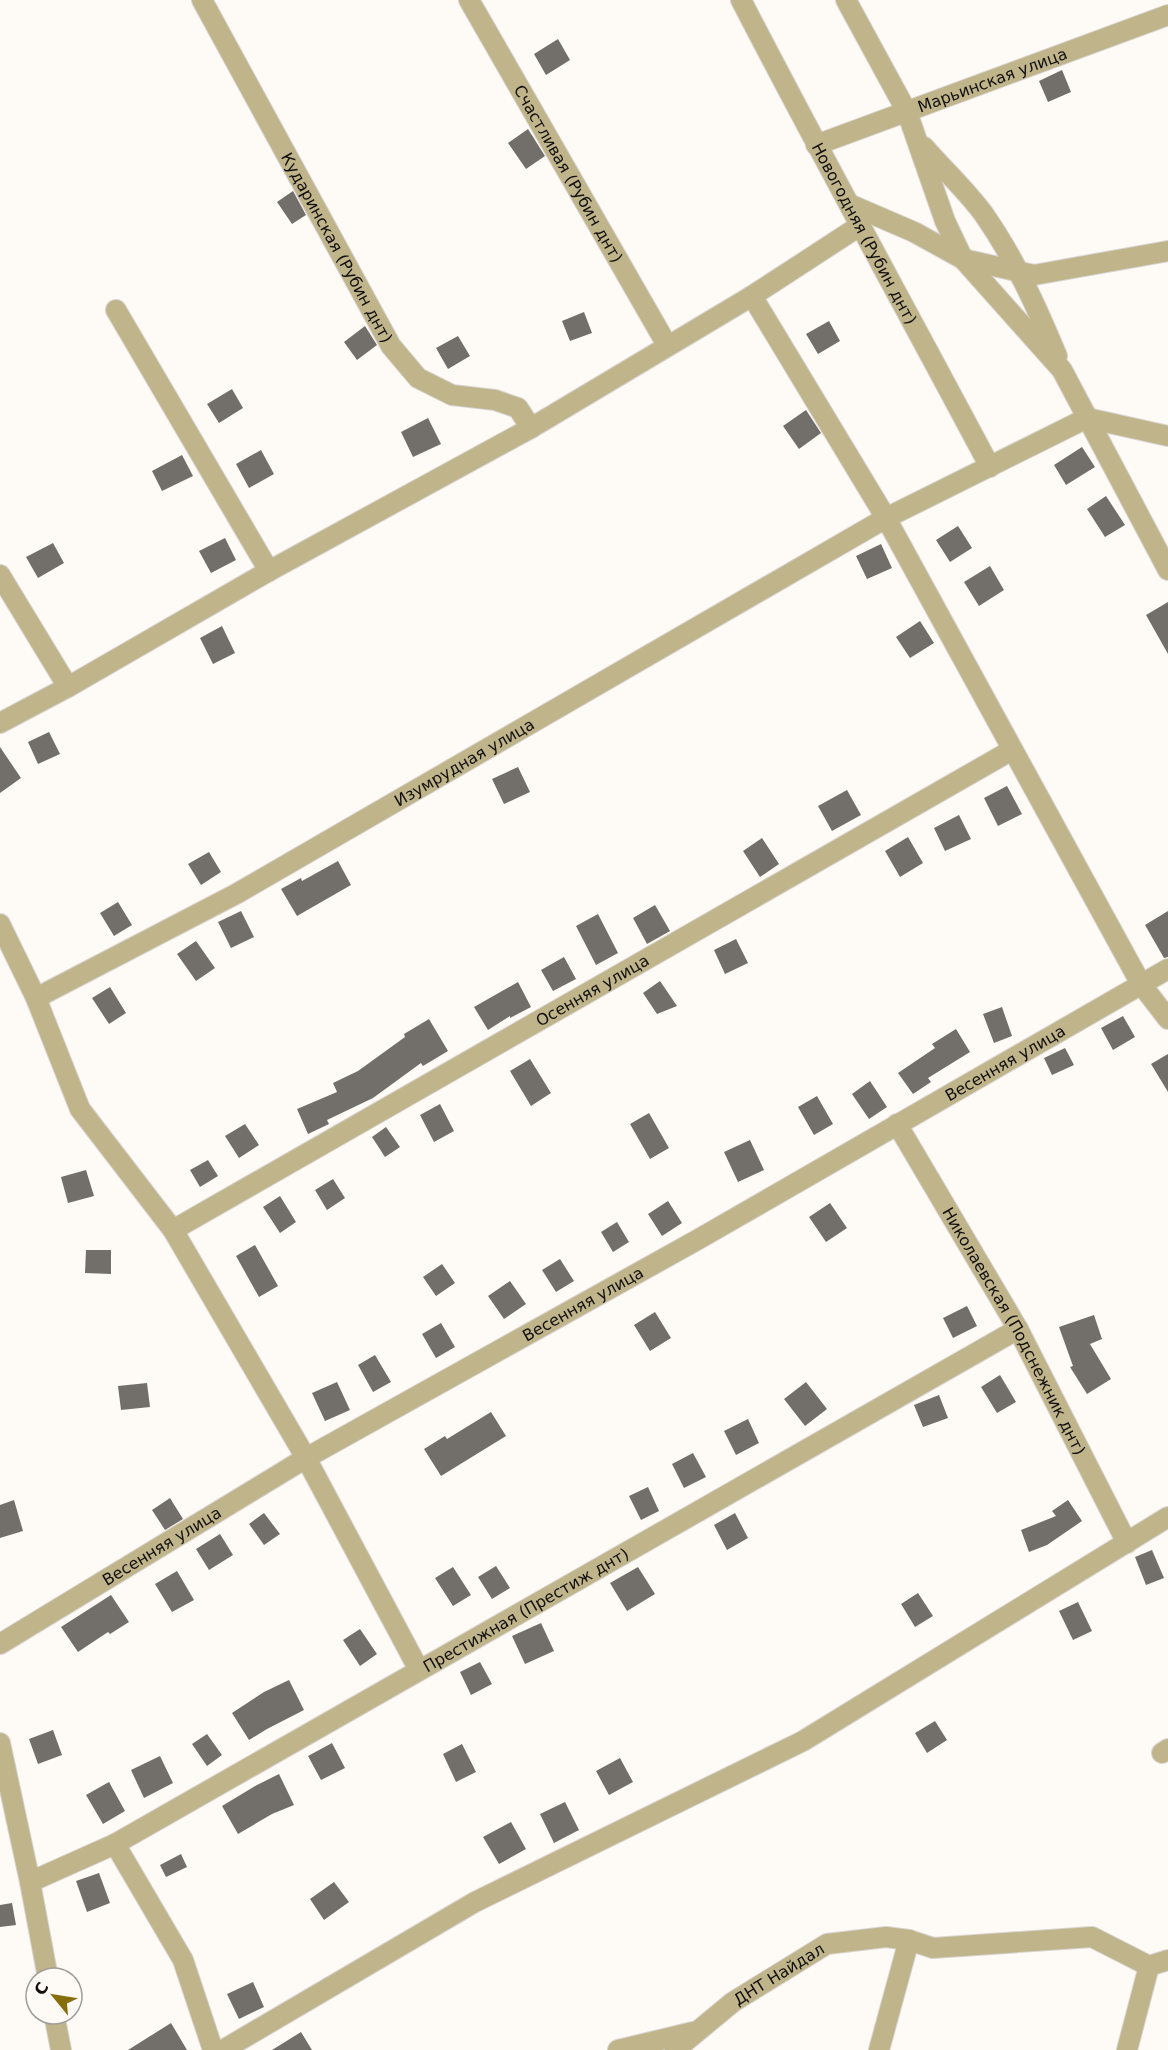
<svg xmlns="http://www.w3.org/2000/svg" width="1168" height="2050" viewBox="0 0 1168 2050" font-family="'DejaVu Sans',sans-serif">
<style>
.building{fill:#726f6b}
.lines{fill:none;stroke-linecap:round;stroke-linejoin:round}
.minor-casing{stroke:#d8d4d1;stroke-width:22}
.minor{stroke:#c0b48a;stroke-width:20}
.labels{text-anchor:middle;stroke-width:4.5;stroke-linejoin:round;paint-order:stroke}
.street-label{font-size:16px;fill:#110f0e;stroke:#fefaf6}
</style>
<rect width="100%" height="100%" fill="#fefaf6"/>
<!-- building -->
<path class="building" d="M558 39 570 60 546 75 534 54Z
M1062 70 1071 92 1048 102 1039 81Z
M528 129 545 156 526 169 508 143Z
M293 191 306 215 292 224 277 202Z
M584 312 592 333 570 341 562 321Z
M829 321 840 341 818 354 806 334Z
M365 326 377 345 357 360 344 342Z
M458 336 470 356 448 369 436 348Z
M232 389 243 408 219 423 207 404Z
M806 410 821 433 799 449 783 426Z
M428 418 441 444 413 457 401 432Z
M1082 447 1095 467 1066 485 1054 465Z
M261 450 274 474 249 488 236 464Z
M182 455 193 476 162 491 152 471Z
M1106 496 1125 525 1105 537 1087 509Z
M958 526 972 548 950 562 936 540Z
M225 538 236 560 211 573 199 551Z
M53 543 64 563 38 578 26 557Z
M881 544 892 568 867 579 856 556Z
M990 566 1004 590 979 606 964 582Z
M1168 602V654L1146 615Z
M920 621 934 643 910 658 896 637Z
M222 626 235 653 213 664 200 638Z
M49 732 60 754 38 764 28 742Z
M0 747 21 778 0 793Z
M518 767 530 792 504 804 492 779Z
M1007 786 1022 814 998 826 984 798Z
M847 790 861 815 832 831 818 806Z
M959 815 971 839 945 851 934 828Z
M908 837 923 863 900 877 885 851Z
M762 838 779 864 760 877 743 851Z
M209 852 221 872 201 885 188 864Z
M338 861 351 885 297 916 281 889 301 878 302 881Z
M118 902 132 925 114 936 100 913Z
M655 905 670 931 647 944 633 918Z
M241 911 254 937 231 948 218 922Z
M1168 911V957L1164 958 1145 925Z
M598 914 618 953 596 965 576 926Z
M736 939 748 963 725 974 714 950Z
M196 941 215 968 196 981 177 954Z
M564 957 576 979 553 991 541 970Z
M660 981 677 1006 657 1014 643 993Z
M518 982 531 1007 510 1018V1016L488 1030 474 1007Z
M110 987 126 1013 109 1024 92 998Z
M1002 1007 1012 1036 994 1043 983 1014Z
M1123 1016 1135 1037 1113 1050 1101 1028Z
M429 1019 448 1051 423 1066 421 1063 373 1098 327 1120 329 1124 308 1134 297 1109 337 1092 333 1083 358 1071 405 1037 404 1034Z
M956 1029 970 1052 928 1078 931 1082 913 1094 898 1073 935 1048 932 1044Z
M1065 1048 1074 1065 1052 1075 1044 1058Z
M1168 1054V1092L1151 1064Z
M530 1059 551 1093 531 1106 510 1071Z
M870 1081 887 1107 869 1119 852 1094Z
M817 1096 833 1124 814 1135 798 1107Z
M440 1104 454 1131 434 1142 420 1115Z
M649 1113 669 1148 650 1159 630 1124Z
M245 1124 259 1145 239 1158 225 1136Z
M386 1127 400 1147 385 1157 372 1137Z
M750 1140 764 1170 738 1182 724 1152Z
M208 1160 218 1176 200 1187 190 1170Z
M86 1170 94 1196 68 1203 61 1177Z
M333 1179 345 1198 327 1210 315 1190Z
M280 1196 296 1222 280 1233 263 1207Z
M668 1201 682 1223 662 1236 648 1214Z
M830 1203 847 1228 826 1242 809 1217Z
M617 1222 629 1242 613 1252 601 1232Z
M255 1245 278 1286 259 1297 236 1256Z
M86 1250H111V1274L85 1273Z
M560 1259 574 1281 556 1292 542 1270Z
M442 1264 455 1283 436 1296 423 1277Z
M510 1281 526 1304 504 1319 488 1296Z
M967 1306 977 1326 953 1338 943 1318Z
M655 1312 671 1338 650 1351 634 1325Z
M1094 1315 1102 1339 1090 1344 1111 1379 1087 1394 1070 1367 1073 1366 1059 1327Z
M441 1323 455 1347 436 1358 422 1334Z
M375 1355 391 1382 373 1392 358 1365Z
M1000 1375 1016 1402 997 1413 981 1387Z
M337 1382 350 1410 325 1421 312 1393Z
M806 1382 827 1409 805 1426 784 1399Z
M147 1383 150 1407 121 1410 118 1386Z
M939 1395 948 1418 923 1427 914 1405Z
M491 1412 506 1436 441 1476 424 1449 445 1436 447 1439Z
M748 1419 759 1443 736 1455 724 1431Z
M693 1453 706 1477 684 1488 672 1464Z
M648 1487 659 1511 641 1520 629 1496Z
M170 1498 183 1519 165 1530 152 1510Z
M14 1500 23 1531 0 1538V1505Z
M1068 1500 1082 1521 1047 1545 1029 1552 1021 1530 1056 1516 1052 1511Z
M264 1513 280 1534 264 1545 249 1524Z
M735 1513 748 1538 727 1550 714 1525Z
M220 1534 233 1555 209 1570 196 1549Z
M1152 1550 1164 1578 1146 1585 1135 1557Z
M496 1566 510 1588 492 1599 478 1577Z
M453 1567 471 1595 453 1606 435 1578Z
M638 1567 655 1594 627 1611 610 1583Z
M177 1571 194 1600 172 1612 155 1584Z
M918 1593 933 1616 915 1627 901 1604Z
M111 1595 129 1622 110 1634 108 1632 78 1652 61 1627Z
M1078 1602 1092 1631 1073 1640 1059 1611Z
M541 1623 554 1651 525 1664 512 1636Z
M360 1629 377 1654 360 1666 343 1640Z
M480 1662 492 1684 471 1695 460 1672Z
M289 1680 304 1710 267 1729 249 1740 232 1713 264 1692Z
M935 1721 947 1740 927 1753 915 1733Z
M53 1730 62 1755 38 1764 29 1739Z
M207 1734 222 1755 207 1766 192 1744Z
M332 1743 345 1768 321 1780 308 1756Z
M462 1744 476 1772 456 1782 443 1754Z
M160 1756 173 1783 144 1798 131 1770Z
M620 1758 633 1782 609 1795 596 1771Z
M279 1774 294 1805 272 1814 238 1834 222 1806 257 1785Z
M109 1782 125 1811 103 1824 86 1795Z
M565 1802 579 1830 554 1843 540 1814Z
M511 1822 526 1849 499 1864 483 1837Z
M181 1854 187 1867 166 1877 160 1865Z
M99 1873 110 1903 87 1912 76 1881Z
M334 1882 349 1902 324 1920 310 1899Z
M12 1903 16 1925 0 1927V1905Z
M253 1982 264 2007 239 2019 227 1994Z
M171 2023 187 2050H128Z
M301 2032 312 2050H272Z"/>
<g class="lines">
<!-- minor casing -->
<g class="minor-casing">
<g id="minor">
<path id="s1" d="M202 0 391 346 418 378 452 395 495 400 518 408 531 428"/>
<path id="s2" d="M469 0 667 345"/>
<path id="s3" d="M741 0C822 157 907 311 990 467"/>
<path d="M846 0 907 112 945 221 963 259 1062 370 1168 570"/>
<path id="s4" d="M816 145 1168 15"/>
<path d="M924 147C943 169 969 193 985 216 1015 259 1037 308 1057 356"/>
<path d="M849 204 914 232 963 259 1034 275 1168 251"/>
<path d="M752 296 886 518 1141 984 1168 1019"/>
<path d="M116 310 269 571"/>
<path d="M0 575 68 687"/>
<path d="M0 723 68 687 269 571 531 428 752 296 861 225"/>
<path d="M0 924 36 998 80 1109 173 1230 306 1458 419 1670"/>
<path id="s5" d="M36 998 236 894 886 518 1087 418 1168 436"/>
<path id="s6" d="M897 1124 1018 1329 1127 1543"/>
<path id="s7" d="M173 1230 1012 750"/>
<path id="s8" d="M0 1644 306 1458 697 1240 1168 969"/>
<path d="M0 1743 30 1882 48 1978"/>
<path d="M1162 1753 1168 1749"/>
<path d="M115 1844 183 1960 213 2050"/>
<path id="s9" d="M30 1882 115 1844 1018 1329"/>
<path d="M1149 1966 1168 1960"/>
<path d="M54 2014 61 2050"/>
<path d="M223 2050 475 1902 803 1741 1168 1517"/>
<path d="M618 2050 693 2032"/>
<path id="s10" d="M675 2050 733 2002 827 1944 886 1937 909 1940 933 1948 1092 1937 1149 1966 1127 2050"/>
<path d="M879 2050 909 1940"/>
</g>
</g>
<!-- minor -->
<use href="#minor" class="minor"/>
</g>
<g class="labels">
<!-- street labels -->
<g class="street-label">
<text dy="6" stroke="none"><textPath href="#s4" startOffset="188">Марьинская улица</textPath></text>
<text dy="6" stroke="none"><textPath href="#s2" startOffset="200">Счастливая (Рубин днт)</textPath></text>
<text dy="6" stroke="none"><textPath href="#s3" startOffset="264">Новогодняя (Рубин днт)</textPath></text>
<text dy="6" stroke="none"><textPath href="#s1" startOffset="282">Кударинская (Рубин днт)</textPath></text>
<text dy="6" stroke="none"><textPath href="#s5" startOffset="489">Изумрудная улица</textPath></text>
<text dy="6" stroke="none"><textPath href="#s7" startOffset="483">Осенняя улица</textPath></text>
<text dy="6" stroke="none"><textPath href="#s8" startOffset="1161">Весенняя улица</textPath></text>
<text dy="6" stroke="none"><textPath href="#s8" startOffset="675">Весенняя улица</textPath></text>
<text dy="6" stroke="none"><textPath href="#s6" startOffset="238">Николаевская (Подснежник днт)</textPath></text>
<text dy="6" stroke="none"><textPath href="#s8" startOffset="189">Весенняя улица</textPath></text>
<text dy="6" stroke="none"><textPath href="#s9" startOffset="566">Престижная (Престиж днт)</textPath></text>
<text dy="6" stroke="none"><textPath href="#s10" startOffset="129">ДНТ Найдал</textPath></text>
</g>
</g>
<!-- north arrow -->
<g transform="translate(54 1996) rotate(300)"><circle r="28" fill="#fefaf6" stroke="#9f9c99" stroke-width="1.5"/>
<path d="M0-4.5L10 22L0 15L-10 22Z" fill="#866e0d"/>
<text y="-9" font-size="16" font-weight="bold" text-anchor="middle" fill="#110f0e">С</text>
</g>
</svg>
